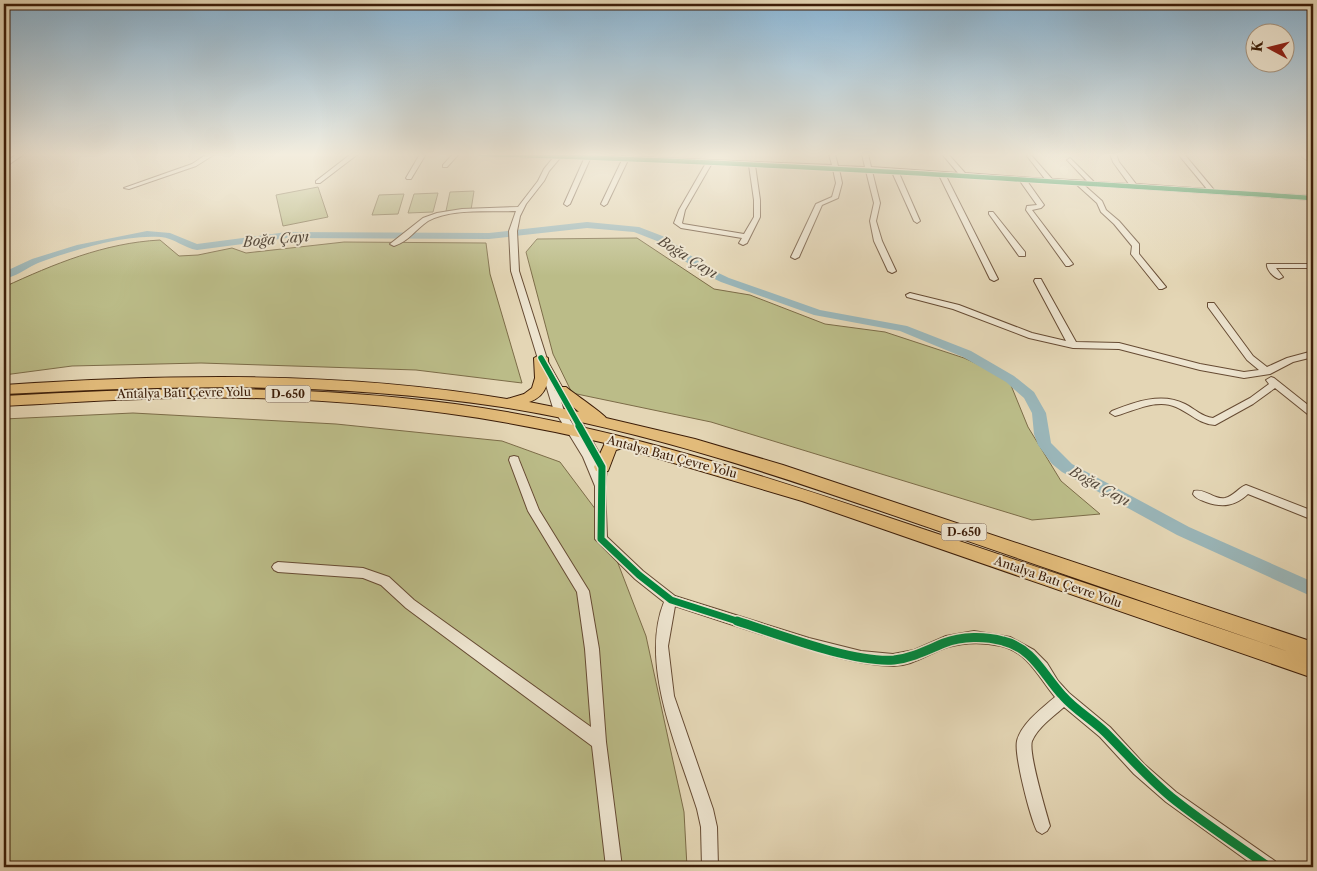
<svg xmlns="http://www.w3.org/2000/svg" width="1317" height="871" viewBox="0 0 1317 871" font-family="'Libre Caslon Text',serif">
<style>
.green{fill:#bbbc88;stroke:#7c6c48}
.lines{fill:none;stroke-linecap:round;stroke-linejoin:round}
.river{fill:#9ab6b9;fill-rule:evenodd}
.minor-casing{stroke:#664b33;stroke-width:2}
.highway-casing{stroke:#3c1d08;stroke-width:2}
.minor{fill:#ede4cf;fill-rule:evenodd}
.highway{fill:#e2bb7a;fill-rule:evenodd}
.cycleway-far3-casing{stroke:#ede4cf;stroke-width:6}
.cycleway-far2-casing{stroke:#ede4cf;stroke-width:8}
.cycleway-far1-casing{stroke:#ede4cf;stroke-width:10}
.cycleway-casing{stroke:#ede4cf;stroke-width:12}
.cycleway-far3{stroke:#00873e;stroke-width:4.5}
.cycleway-far2{stroke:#00873e;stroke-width:5.5}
.cycleway-far1{stroke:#00873e;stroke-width:7}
.cycleway{stroke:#00873e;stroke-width:9}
.labels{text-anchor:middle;stroke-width:4;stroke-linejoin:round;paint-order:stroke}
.shield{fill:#ede4cf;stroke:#715944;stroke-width:1}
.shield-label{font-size:11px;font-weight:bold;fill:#3c1d08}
.street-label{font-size:12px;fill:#3c1d08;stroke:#ede4cf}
.water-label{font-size:14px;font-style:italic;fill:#584b3d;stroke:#ede4cf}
</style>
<rect width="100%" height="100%" fill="#e4d6b5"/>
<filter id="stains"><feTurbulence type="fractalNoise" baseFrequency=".004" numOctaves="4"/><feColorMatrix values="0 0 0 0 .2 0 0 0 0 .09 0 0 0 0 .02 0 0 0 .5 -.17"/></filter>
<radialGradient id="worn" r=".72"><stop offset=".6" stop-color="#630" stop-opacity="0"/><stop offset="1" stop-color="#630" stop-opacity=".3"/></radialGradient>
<!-- green -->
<path class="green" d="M318 187 328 217 283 226 276 195Z
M474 191 471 210 446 211 450 192Z
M438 193 433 212 408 213 414 194Z
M404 194 398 214 372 215 379 195Z
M637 238 714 289 750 295 825 324 885 332 964 358 1008 378 1028 427 1061 481 1100 514 1032 520 711 422 572 393 553 354 526 252 537 239Z
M160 240 179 256 198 255 232 248 246 253 344 242 486 243 490 274 522 383 416 370 201 363 72 366 4 375V287C54 264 104 243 160 240Z
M133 413 336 424 502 441 560 462 599 514 646 636 684 812 687 867H4V419Z"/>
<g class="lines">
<!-- river -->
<path class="river" d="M587 222 639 227 665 237 708 268 729 278 820 310 907 326 971 351 1014 376 1034 392 1046 413 1051 443 1072 464 1189 527 1313 582V597L1177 535 1062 472 1052 464 1038 445 1034 434 1032 413 1024 398 1006 382 963 357 900 331 814 315 721 282 700 272 657 241 634 232 587 228 489 239 287 238 197 250C184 248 174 238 161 237 124 234 73 250 38 263 27 268 15 277 4 279V272L32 259 77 245 147 231 170 233 197 244 287 232 489 233Z"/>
<!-- minor casing -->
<g class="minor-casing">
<path id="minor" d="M17 154H24L4 168V163Z
M207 154H215L196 166 129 189 124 188 192 164Z
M351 154H358L320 183H316V181Z
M420 154H426L411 179H407L406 178Z
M453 154H459L447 167H443V165Z
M477 154H563L832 165 829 154H835L838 166 865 167 862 154H868L871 167 958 173 942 154H948L965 173 1045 179 1027 156 1030 154 1052 179 1087 181 1068 161 1067 160 1070 158 1094 182 1129 184 1113 162 1110 154H1116L1119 162 1136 184 1207 189 1178 154H1184L1214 190 1313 196V200L1084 185 1102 201 1106 210 1119 221 1139 244V254L1166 287 1162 289H1159L1131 254 1132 246 1114 224 1101 212 1097 203 1076 184 1027 181 1044 205 1041 208 1032 210 1073 264 1069 266H1066L1026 210 1027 206 1037 205 1020 181 946 176 998 279 994 281 990 279 939 175 899 173 920 221 917 223 914 221 892 172 872 171 880 203 876 221 882 241 896 271 892 273 888 271 874 241 870 221 874 203 866 171 839 169 842 183 838 198 822 205 799 257 795 259 791 257 816 204 832 197 836 183 833 169 755 165 760 200V217L747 243 743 245 739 243 742 238 681 228 674 223 679 210 706 163 628 160 607 204 604 206 601 204 622 160 590 159 570 204 567 206 564 204 584 159 560 158 549 171 544 181 526 204 520 216 517 231 519 271 548 362 607 467 605 487 607 537 643 571 675 596 809 638 861 651 893 654 914 650 946 636 974 631 1010 637 1034 650 1047 663 1058 681 1069 693 1110 727 1144 764 1176 792 1275 861 1277 867H1256L1166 802 1134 774 1100 737 1064 707C1053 717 1038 727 1032 741 1028 753 1046 811 1050 826L1047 831 1042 834 1037 831C1030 817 1014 755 1017 741 1021 724 1042 708 1055 697 1039 678 1028 652 1001 646 983 642 966 642 948 647 929 653 912 667 891 666 852 664 813 651 776 639 742 628 708 617 675 606L668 646 674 696 713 809 717 827 718 867H702L701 827 697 809C678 749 639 664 664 602L635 579 595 539V486L583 457 553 408 511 271 509 231 516 211C490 212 451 208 428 221 416 229 408 242 394 246L390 244 423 218 437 213 462 209 518 207 538 181 544 169 553 158 480 156ZM712 163 749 165 754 200V217L744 234 683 224 682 223 685 210ZM561 401 576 430 563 408Z
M1302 155H1306L1313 159V164L1302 157Z
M989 212H993L1025 252V256H1019L989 214Z
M1267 264H1313V268H1276L1283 277 1279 279C1274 278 1266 269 1267 264Z
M1035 279H1041L1042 281 1076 342 1119 343 1200 364 1244 372 1259 370 1247 360 1208 307V303H1214L1253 356 1267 367 1287 358 1313 351V357L1293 362 1270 374 1244 378 1200 370 1119 349 1073 348 1029 338 953 309 907 297 906 295 910 293 959 305 1032 333 1066 341 1034 281Z
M1271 377 1274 378 1313 409V417L1310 416 1275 388 1253 404 1215 425C1199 424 1190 413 1176 407 1157 398 1134 411 1115 416L1110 413 1112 411C1134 402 1162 392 1185 404 1195 409 1202 417 1213 418L1250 398 1269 384 1266 380Z
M514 456 518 457 519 460 539 510 589 591 599 649 606 742 622 867H606L592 746 406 608 381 585 363 578 278 572 274 570 272 567 274 564 278 562 363 568 389 577 414 600 591 727 585 649 577 592 528 511 509 460 510 457Z
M1246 485 1313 511V520L1248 494C1235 506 1223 508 1206 502 1201 500 1196 499 1193 494L1194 491C1205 488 1214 500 1225 498 1234 496 1238 488 1246 485Z"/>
</g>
<!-- highway casing -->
<g class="highway-casing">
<path id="highway" d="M541 354 548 358C549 377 550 395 529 402L579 412 554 390 556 387H566C573 393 604 414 606 418L695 439 783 465 1313 642V678L802 501 623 448 616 450 608 471H596L594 467 605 443C463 409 319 395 174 398 117 399 60 403 4 406V396C154 387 305 384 455 404 618 426 774 479 929 531 1055 573 1181 615 1307 658 1183 615 1060 573 936 530 794 481 652 431 502 407 332 381 174 385 4 394V385C172 374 341 371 507 399L524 394 532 388 535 378 534 358Z"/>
</g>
<!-- minor -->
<use href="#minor" class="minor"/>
<!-- highway -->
<use href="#highway" class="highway"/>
<!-- cycleway-far3 casing -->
<g class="cycleway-far3-casing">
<path id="cycleway-far3" d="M480 154C758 162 1035 180 1313 198"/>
</g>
<!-- cycleway-far2 casing -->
<g class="cycleway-far2-casing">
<path id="cycleway-far2" d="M541 358 580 427"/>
</g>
<!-- cycleway-far1 casing -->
<g class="cycleway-far1-casing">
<path id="cycleway-far1" d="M579 426 602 467 601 539 639 575 671 600 740 622"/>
</g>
<!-- cycleway casing -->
<g class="cycleway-casing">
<path id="cycleway" d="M737 621C778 634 852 663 894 660 912 658 927 650 944 643 962 636 985 636 1003 641 1033 648 1044 676 1063 696 1075 710 1093 720 1106 733 1127 754 1147 777 1171 797 1202 822 1236 844 1269 867"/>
</g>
<!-- cycleway-far3 -->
<use href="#cycleway-far3" class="cycleway-far3"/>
<!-- cycleway-far2 -->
<use href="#cycleway-far2" class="cycleway-far2"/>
<!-- cycleway-far1 -->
<use href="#cycleway-far1" class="cycleway-far1"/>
<!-- cycleway -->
<use href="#cycleway" class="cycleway"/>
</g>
<!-- sky -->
<linearGradient id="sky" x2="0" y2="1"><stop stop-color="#89b5d5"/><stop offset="0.56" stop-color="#f3edde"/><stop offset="1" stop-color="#f3edde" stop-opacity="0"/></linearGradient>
<rect width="1317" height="276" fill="url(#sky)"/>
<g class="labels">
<!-- shield labels -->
<g class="shield">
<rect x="265.5" y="385.5" width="45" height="17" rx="4"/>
<rect x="941.5" y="523.5" width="45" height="17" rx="4"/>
</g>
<g class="shield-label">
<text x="288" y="398">D-650</text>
<text x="964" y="536">D-650</text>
</g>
<!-- street labels -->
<g class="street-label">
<text transform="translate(184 393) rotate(-1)" y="4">Antalya Batı Çevre Yolu</text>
<text transform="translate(672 457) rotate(15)" y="4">Antalya Batı Çevre Yolu</text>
<text transform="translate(1058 582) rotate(19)" y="4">Antalya Batı Çevre Yolu</text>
</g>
<!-- water labels -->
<g class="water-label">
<text transform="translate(276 239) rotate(-5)" y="5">Boğa Çayı</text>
<text transform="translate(688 257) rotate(32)" y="5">Boğa Çayı</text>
<text transform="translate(1100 486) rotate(29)" y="5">Boğa Çayı</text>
</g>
</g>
<!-- margin -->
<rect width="1317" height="871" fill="none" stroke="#e4d6b5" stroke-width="20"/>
<rect x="5" y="5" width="1307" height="861" fill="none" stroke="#3c1d08" stroke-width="2.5"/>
<rect x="10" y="10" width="1297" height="851" fill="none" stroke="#3c1d08"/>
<!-- north arrow -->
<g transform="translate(1270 48) rotate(277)"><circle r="24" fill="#ede4cf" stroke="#a6947f"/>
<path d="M0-4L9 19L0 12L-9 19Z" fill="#8f2418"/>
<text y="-8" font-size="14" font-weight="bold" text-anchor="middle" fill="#3c1d08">K</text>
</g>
<rect width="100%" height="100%" filter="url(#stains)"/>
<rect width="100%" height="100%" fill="url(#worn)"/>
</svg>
